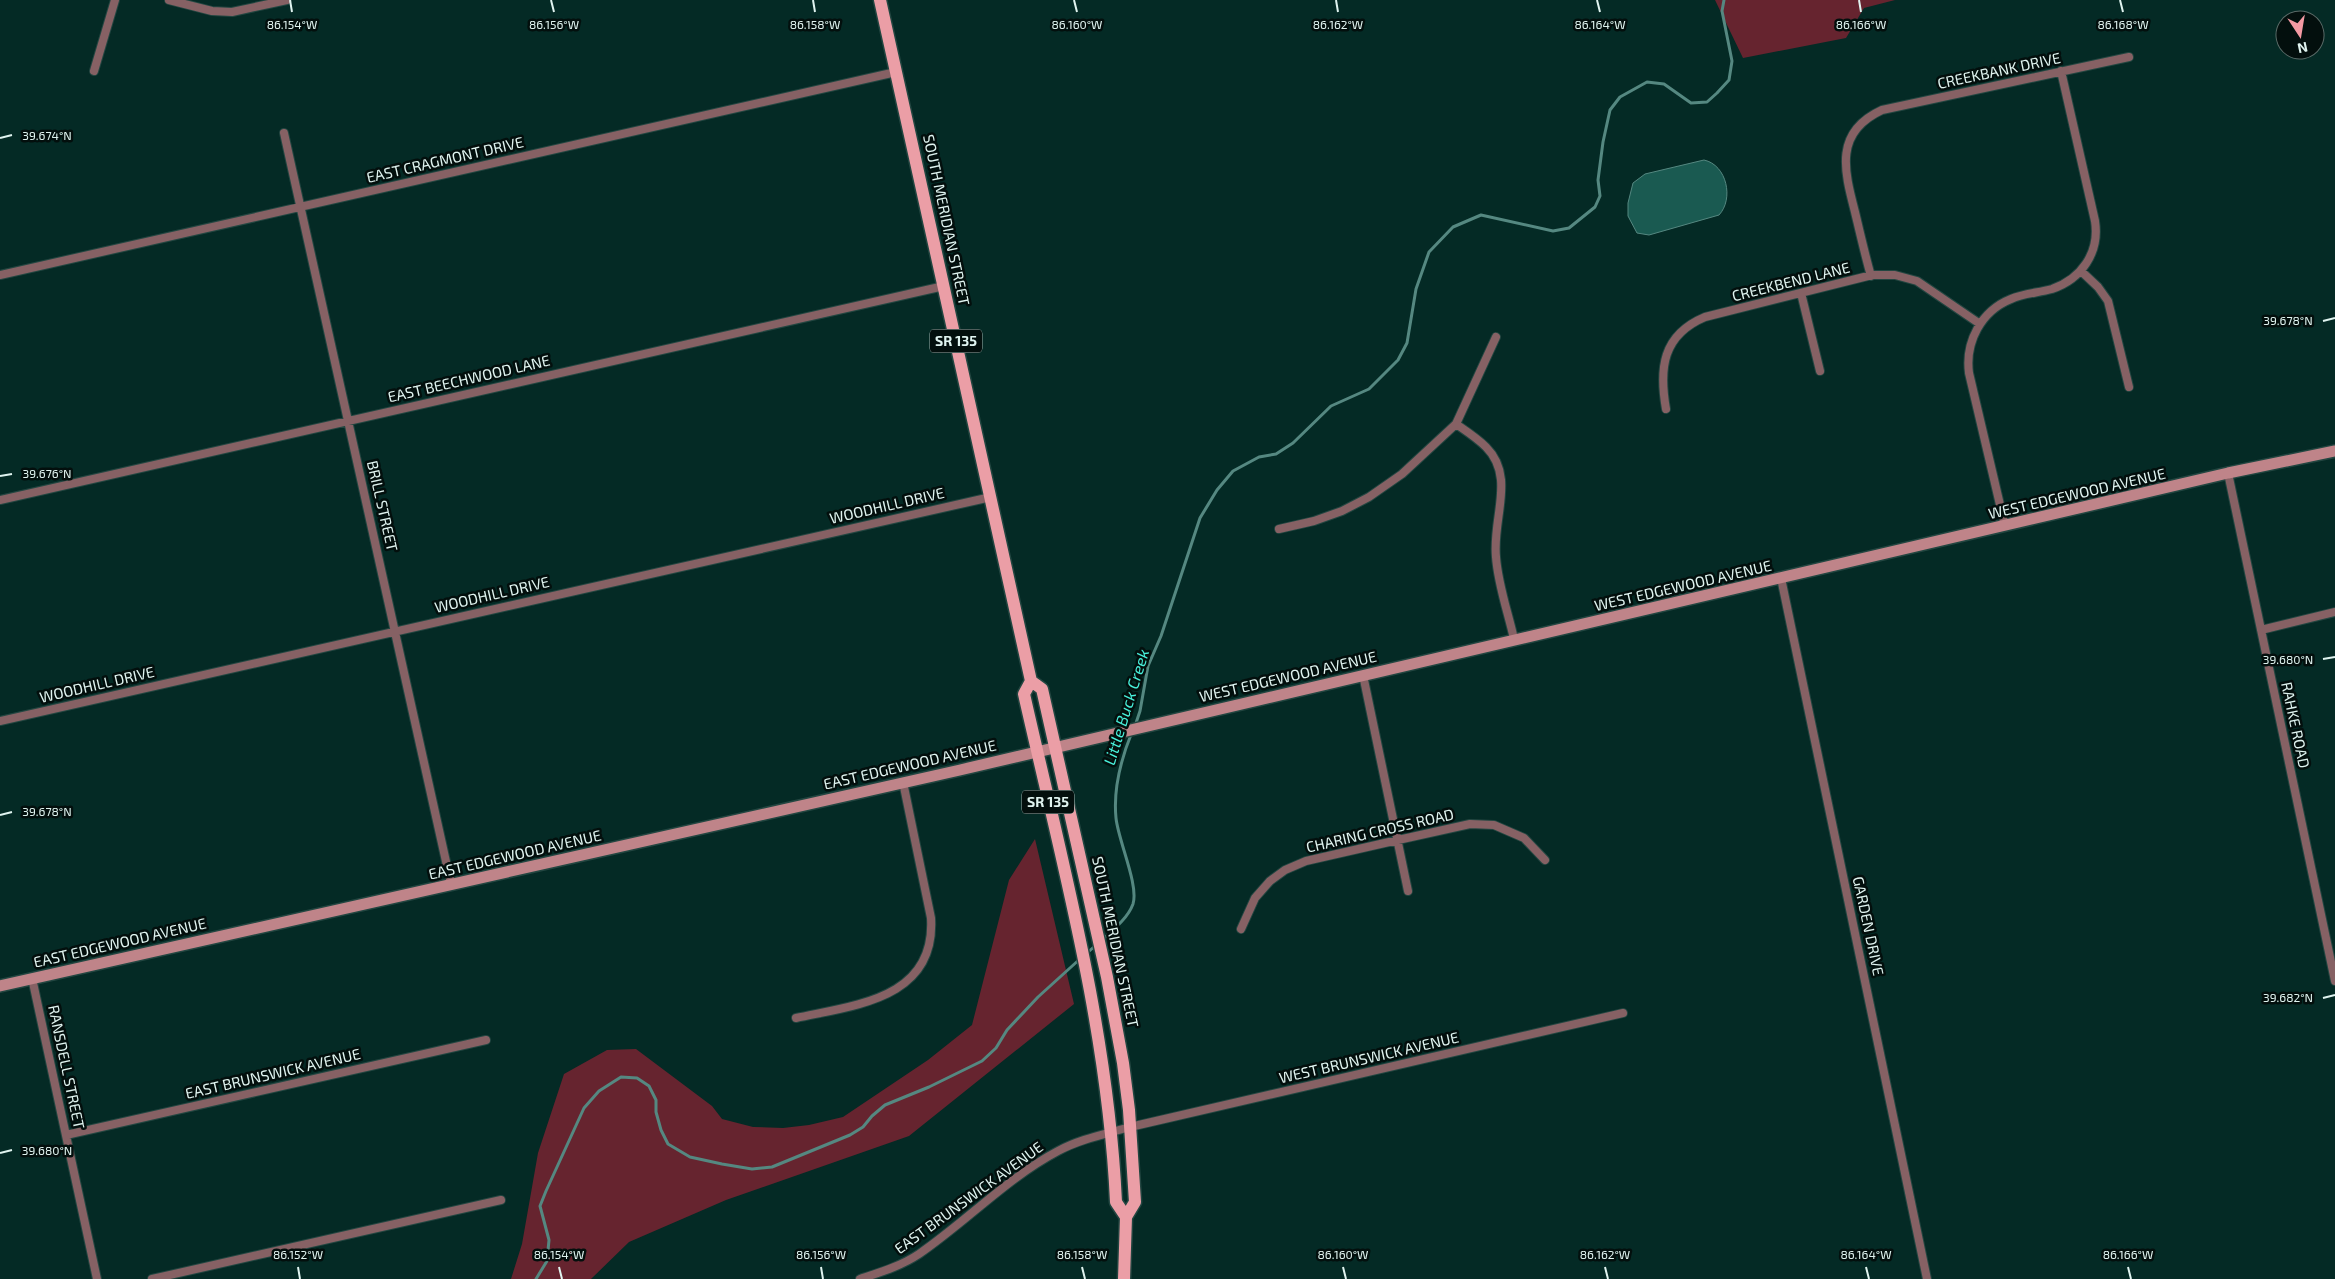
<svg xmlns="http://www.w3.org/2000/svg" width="2335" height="1279" viewBox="0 0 2335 1279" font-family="'Exo 2',sans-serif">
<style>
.green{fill:#66242f}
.water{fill:#1a5a51;stroke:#558881}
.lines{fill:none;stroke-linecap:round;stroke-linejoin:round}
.stream{stroke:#558881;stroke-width:3}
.minor-casing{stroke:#234641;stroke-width:10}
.secondary-casing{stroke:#234641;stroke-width:14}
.primary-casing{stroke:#234641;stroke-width:15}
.minor{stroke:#866164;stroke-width:8}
.secondary{stroke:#bf8489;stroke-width:11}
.primary{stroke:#eb9ea6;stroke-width:12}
.ticks{fill:none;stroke:#e0f4f0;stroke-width:2}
.labels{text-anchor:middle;stroke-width:5;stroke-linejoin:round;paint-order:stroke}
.shield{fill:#030f0d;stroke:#9eafac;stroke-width:1}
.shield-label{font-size:14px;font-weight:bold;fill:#e0f4f0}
.street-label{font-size:15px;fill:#e0f4f0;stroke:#030f0d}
.water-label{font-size:16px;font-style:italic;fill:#48f0db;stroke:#030f0d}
.ticks-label{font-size:12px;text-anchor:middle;fill:#e0f4f0;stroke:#030f0d;stroke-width:5;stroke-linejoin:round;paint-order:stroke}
</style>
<rect width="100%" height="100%" fill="#042a25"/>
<!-- green -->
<path class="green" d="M1715 0H1895L1864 8 1846 38 1743 58Z
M1035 839 1074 1004 909 1136 726 1200 629 1242 591 1279H511L522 1244 538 1153 564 1074 607 1050 636 1049 712 1106 722 1119 753 1127 783 1128 809 1125 843 1117 928 1060 972 1025 1009 880Z"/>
<!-- water -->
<path class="water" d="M1704 160C1727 165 1734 199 1719 215L1649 235 1637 233 1628 216V203L1633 183 1645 174Z"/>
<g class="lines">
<!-- stream -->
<path class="stream" d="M1135 726 1140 711 1148 666 1161 636 1200 518 1217 490 1233 471 1259 457 1276 454 1293 443 1331 406 1369 389 1398 360 1407 343 1416 289 1429 252 1453 227 1481 215 1553 231 1569 228 1595 207 1600 196 1598 180 1603 142 1610 110 1620 97 1647 82 1664 84 1691 103 1707 102 1717 93 1729 80 1732 61 1722 11 1724 0
M1103 939C1113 930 1128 918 1133 904 1139 885 1118 840 1116 818 1113 788 1121 759 1132 732
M1086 954 1096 945
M536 1279 547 1261 549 1240 540 1206 546 1191 584 1108 599 1091 621 1077 637 1078 649 1086 656 1100V1112L661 1130 668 1144 690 1157 722 1164 752 1169 772 1167 850 1135 863 1127 872 1116 885 1105 929 1087 982 1061 996 1048 1007 1030 1038 997 1081 958"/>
<!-- minor casing -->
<g class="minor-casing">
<path id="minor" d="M169 0 212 11 232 12 287 0
M94 71 115 0
M284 133 451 884
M2081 271 2098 287 2108 301 2129 387
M0 275 896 72
M1871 276C1865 255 1860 233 1855 212 1844 170 1834 132 1882 110L2129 57
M1801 293 1820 371
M1666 409C1659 369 1662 335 1705 317L1872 275H1895L1917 281 1980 324
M1456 424C1466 431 1477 438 1486 447 1516 477 1492 518 1496 557 1498 585 1508 612 1514 639
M2228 473 2335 981
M0 500 944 286
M2005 526 1969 373C1965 342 1981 311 2011 299 2024 293 2038 293 2052 289 2081 279 2100 253 2095 221L2061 71
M1279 529 1314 521 1342 511 1369 497 1402 474 1456 424 1496 337
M1781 578 1927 1279
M2261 630 2335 612
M1363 675 1408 891
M0 721 991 497
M1241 929 1255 898 1270 881 1285 870 1306 861 1398 840 1470 824 1494 825 1524 838 1545 860
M32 978 97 1279
M796 1018C855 1005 936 999 931 918L903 782
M66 1135 486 1040
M152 1279 501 1200
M860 1279C881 1272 901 1266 919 1254 967 1221 1007 1178 1058 1151 1080 1139 1106 1134 1130 1127L1623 1013"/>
</g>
<!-- secondary casing -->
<g class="secondary-casing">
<path id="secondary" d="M0 986 960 770 2228 473 2335 451"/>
</g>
<!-- primary casing -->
<g class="primary-casing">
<path id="primary" d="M880 0 1031 681 1024 694C1062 862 1108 1029 1116 1202L1126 1217
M1031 681 1042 689 1107 977 1123 1063 1129 1110 1135 1202 1126 1217 1124 1279"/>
</g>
<!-- minor -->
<use href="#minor" class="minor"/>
<!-- secondary -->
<use href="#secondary" class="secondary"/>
<!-- primary -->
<use href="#primary" class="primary"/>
</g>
<!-- ticks -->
<path class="ticks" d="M290 0 292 12M551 0 554 12M813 0 815 12M1074 0 1077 12M1336 0 1338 12M1597 0 1600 12M1859 0 1861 12M2120 0 2123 12M0 138 12 135M2323 321 2335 318M0 476 12 474M2323 659 2335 657M0 815 12 812M2323 998 2335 995M0 1153 12 1150M298 1267 300 1279M559 1267 562 1279M821 1267 823 1279M1082 1267 1085 1279M1343 1267 1346 1279M1605 1267 1608 1279M1866 1267 1869 1279M2128 1267 2131 1279"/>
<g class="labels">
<!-- shield labels -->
<g class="shield">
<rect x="930" y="329.5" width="52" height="23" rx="4"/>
<rect x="1022" y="790.5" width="52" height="23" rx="4"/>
</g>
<g class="shield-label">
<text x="956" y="346">SR 135</text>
<text x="1048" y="807">SR 135</text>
</g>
<!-- street labels -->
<g class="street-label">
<text transform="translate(1999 71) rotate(-12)" y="5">CREEKBANK DRIVE</text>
<text transform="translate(445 160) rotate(-13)" y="5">EAST CRAGMONT DRIVE</text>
<text transform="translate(946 220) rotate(78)" y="5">SOUTH MERIDIAN STREET</text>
<text transform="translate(1791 282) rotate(-14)" y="5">CREEKBEND LANE</text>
<text transform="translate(469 379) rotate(-13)" y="5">EAST BEECHWOOD LANE</text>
<text transform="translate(2077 494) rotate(-13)" y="5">WEST EDGEWOOD AVENUE</text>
<text transform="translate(382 506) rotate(77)" y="5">BRILL STREET</text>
<text transform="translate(887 506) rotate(-13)" y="5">WOODHILL DRIVE</text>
<text transform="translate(1683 586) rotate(-13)" y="5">WEST EDGEWOOD AVENUE</text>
<text transform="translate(492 595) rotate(-13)" y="5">WOODHILL DRIVE</text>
<text transform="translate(1288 677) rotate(-13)" y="5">WEST EDGEWOOD AVENUE</text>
<text transform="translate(97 685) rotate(-13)" y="5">WOODHILL DRIVE</text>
<text transform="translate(2295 725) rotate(78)" y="5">RAHKE ROAD</text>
<text transform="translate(910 765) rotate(-13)" y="5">EAST EDGEWOOD AVENUE</text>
<text transform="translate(1380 831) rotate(-13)" y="5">CHARING CROSS ROAD</text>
<text transform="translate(515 855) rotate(-13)" y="5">EAST EDGEWOOD AVENUE</text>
<text transform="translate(1868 926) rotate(78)" y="5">GARDEN DRIVE</text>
<text transform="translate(1115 942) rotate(78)" y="5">SOUTH MERIDIAN STREET</text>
<text transform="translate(120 943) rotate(-13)" y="5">EAST EDGEWOOD AVENUE</text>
<text transform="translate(1369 1058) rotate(-13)" y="5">WEST BRUNSWICK AVENUE</text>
<text transform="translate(66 1067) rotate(78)" y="5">RANSDELL STREET</text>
<text transform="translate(273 1074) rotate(-13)" y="5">EAST BRUNSWICK AVENUE</text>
<text transform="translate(969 1198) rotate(-36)" y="5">EAST BRUNSWICK AVENUE</text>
</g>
<!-- water labels -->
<g class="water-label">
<text transform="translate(1126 707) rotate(-73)" y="6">Little Buck Creek</text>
</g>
</g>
<g class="ticks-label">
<text x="292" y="29">86.154°W</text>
<text x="554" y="29">86.156°W</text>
<text x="815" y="29">86.158°W</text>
<text x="1077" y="29">86.160°W</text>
<text x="1338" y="29">86.162°W</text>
<text x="1600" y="29">86.164°W</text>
<text x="1861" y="29">86.166°W</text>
<text x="2123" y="29">86.168°W</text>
<text x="47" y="140">39.674°N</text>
<text x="2288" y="325">39.678°N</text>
<text x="47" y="478">39.676°N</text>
<text x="2288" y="664">39.680°N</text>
<text x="47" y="816">39.678°N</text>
<text x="2288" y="1002">39.682°N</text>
<text x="47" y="1155">39.680°N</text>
<text x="298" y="1259">86.152°W</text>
<text x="559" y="1259">86.154°W</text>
<text x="821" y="1259">86.156°W</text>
<text x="1082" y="1259">86.158°W</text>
<text x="1343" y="1259">86.160°W</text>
<text x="1605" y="1259">86.162°W</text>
<text x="1866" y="1259">86.164°W</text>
<text x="2128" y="1259">86.166°W</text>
</g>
<!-- north arrow -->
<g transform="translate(2300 35) rotate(168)"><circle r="24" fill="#030f0d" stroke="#5b6b68"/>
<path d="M0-4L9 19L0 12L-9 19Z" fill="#f49aa3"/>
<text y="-8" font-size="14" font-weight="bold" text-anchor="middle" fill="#e0f4f0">N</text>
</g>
</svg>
